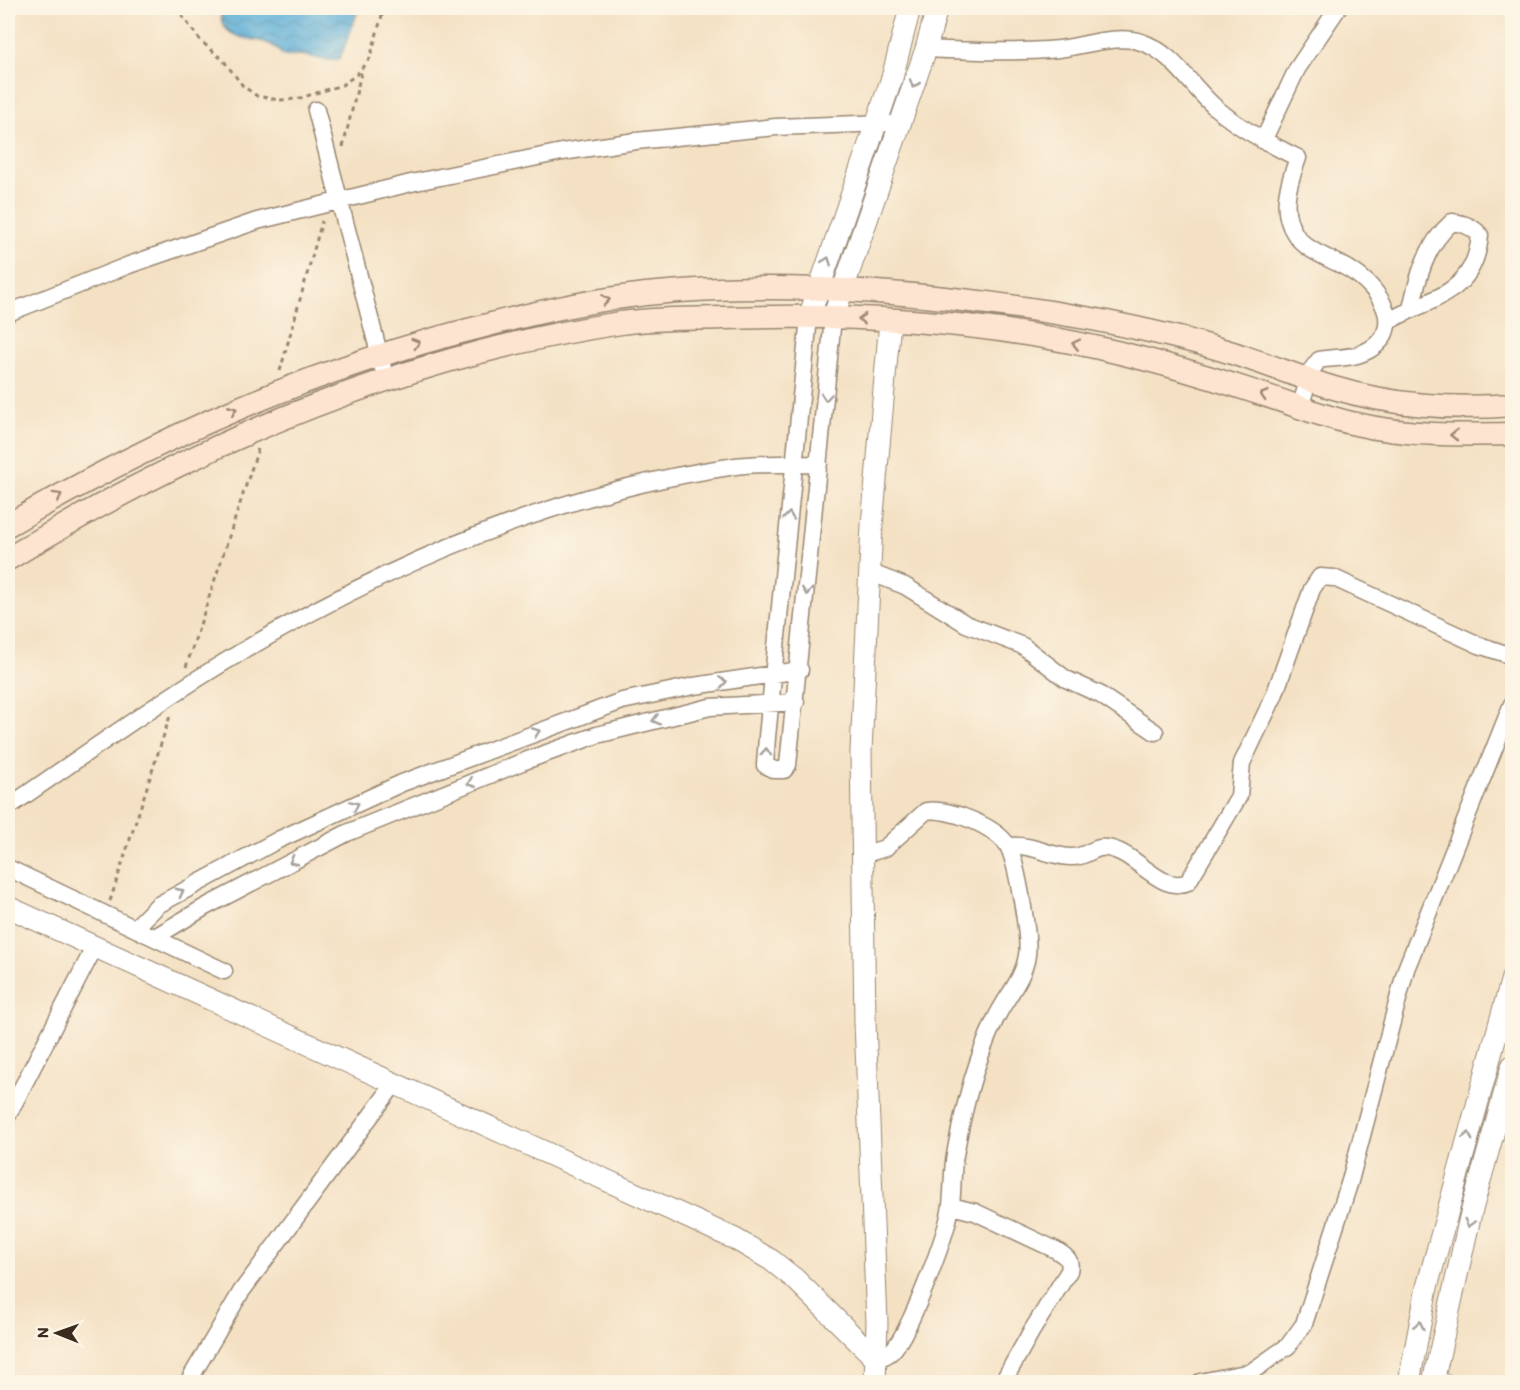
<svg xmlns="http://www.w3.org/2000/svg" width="1520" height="1390" viewBox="0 0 1520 1390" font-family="Itim,sans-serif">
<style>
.water{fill:url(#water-waves);stroke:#4c6c7b;stroke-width:1.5}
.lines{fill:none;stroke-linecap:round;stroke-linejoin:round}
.service-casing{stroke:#988671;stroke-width:10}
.minor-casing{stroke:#988671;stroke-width:19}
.tertiary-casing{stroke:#988671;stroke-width:23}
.secondary-casing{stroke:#988671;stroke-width:25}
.path{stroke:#988671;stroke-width:3;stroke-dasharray:4.5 4.5;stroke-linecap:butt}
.service{stroke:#fff;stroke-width:8}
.minor{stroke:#fff;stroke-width:16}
.tertiary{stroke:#fff;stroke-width:21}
.secondary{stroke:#fde4d0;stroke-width:22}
.oneway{stroke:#a79f9a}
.oneway2{stroke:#9c8777}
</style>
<defs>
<pattern id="water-waves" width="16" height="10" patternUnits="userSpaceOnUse" patternTransform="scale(1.5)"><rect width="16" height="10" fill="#5dafd8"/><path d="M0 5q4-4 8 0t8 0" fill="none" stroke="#4e8faf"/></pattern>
</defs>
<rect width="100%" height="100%" fill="#fcf5e5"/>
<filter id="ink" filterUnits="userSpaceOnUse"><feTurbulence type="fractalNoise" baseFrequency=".0167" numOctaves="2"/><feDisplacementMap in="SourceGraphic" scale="12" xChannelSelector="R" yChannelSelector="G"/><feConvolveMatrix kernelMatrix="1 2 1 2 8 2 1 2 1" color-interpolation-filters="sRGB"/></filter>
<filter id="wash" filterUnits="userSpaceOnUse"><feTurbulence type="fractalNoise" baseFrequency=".008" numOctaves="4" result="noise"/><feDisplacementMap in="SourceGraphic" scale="24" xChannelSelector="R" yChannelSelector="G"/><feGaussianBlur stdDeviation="1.35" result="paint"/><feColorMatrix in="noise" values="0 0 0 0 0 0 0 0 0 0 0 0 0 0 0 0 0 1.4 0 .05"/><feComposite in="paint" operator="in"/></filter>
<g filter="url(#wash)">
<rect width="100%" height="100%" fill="#f4e1c4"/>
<!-- water -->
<path class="water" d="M221 8H359L340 58C325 64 314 55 299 55 294 54 290 57 285 56 279 54 280 50 275 47 261 36 238 44 224 26 220 20 221 14 221 8Z"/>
</g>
<g filter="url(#ink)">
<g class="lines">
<!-- service casing -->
<g class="service-casing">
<path id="service" d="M1435 1376 1461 1382"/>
</g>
<!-- minor casing -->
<g class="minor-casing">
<path id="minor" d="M926 49C970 51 1015 53 1059 49 1083 46 1117 34 1141 42 1173 52 1191 87 1216 108 1240 129 1270 144 1298 158 1289 183 1279 209 1295 234 1307 253 1334 259 1352 271 1371 283 1393 308 1386 330 1382 343 1371 350 1360 354 1347 359 1332 357 1319 360L1312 369 1300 407
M316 110 386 380
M1263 141 1297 69 1338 8
M8 313 129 265 257 221 411 183 562 152 636 141 776 127 887 123
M809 317 767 737 765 765 774 770H784L788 765 833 318
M1389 321C1431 297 1475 295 1480 235 1472 226 1463 223 1452 222 1426 245 1418 276 1411 309
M869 572 905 586 966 624 1023 646 1066 679 1099 694 1155 732
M8 807C77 760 146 710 218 666 375 570 546 494 729 467 758 462 790 465 819 464
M1009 846C1034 844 1050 857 1072 857 1092 857 1094 840 1120 852 1141 861 1164 893 1188 882L1239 796 1242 763 1274 696 1312 589 1320 577 1334 578 1479 645 1512 656
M862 855 885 848 926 811C948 807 999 827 1009 848 1017 865 1030 938 1027 955 1024 979 1005 998 995 1020 975 1062 963 1110 955 1155 952 1171 953 1188 951 1205 948 1232 910 1332 892 1351 887 1356 882 1357 876 1359
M8 868 224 971
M135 928 158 905 278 840 402 783 622 701 694 686 800 670
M155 937 205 907 347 833 522 762 597 735 710 707 796 702
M8 1115 94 948
M951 1206 975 1212 1056 1250C1065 1256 1072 1259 1069 1271L1031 1332 1003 1382
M188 1382 241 1292 395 1083
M1200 1382 1251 1372 1288 1346 1304 1324 1350 1181 1406 969 1512 704"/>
</g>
<!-- tertiary casing -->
<g class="tertiary-casing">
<path id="tertiary" d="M809 317 892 78 910 8
M833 318 926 49 937 8
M8 907 735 1239 771 1260 795 1279 876 1359
M875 1382 877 1323 865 1022 861 751 872 525 890 321
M1409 1382 1427 1287 1512 978
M1433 1382 1471 1213 1512 1066"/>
</g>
<!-- secondary casing -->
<g class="secondary-casing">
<path id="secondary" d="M8 525C160 437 313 368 484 326 537 312 591 300 646 294 789 279 951 294 1092 319 1138 328 1185 338 1229 352 1265 363 1298 377 1334 388 1390 405 1454 410 1512 405
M8 559C196 444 402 356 621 323 655 318 689 319 723 318 838 314 964 320 1076 343 1138 356 1198 373 1258 393 1291 403 1322 417 1356 424 1407 436 1460 435 1512 434"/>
</g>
<!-- path -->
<path class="path" d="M176 8 201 41 223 60 243 86 257 96 279 100 297 99 342 85 356 75 370 58 384 8
M343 147 362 69
M280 371 322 221
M186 667 258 449
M110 901 170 716"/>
<!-- service -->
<use href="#service" class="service"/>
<!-- minor -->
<use href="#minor" class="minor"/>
<!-- tertiary -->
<use href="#tertiary" class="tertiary"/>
<!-- secondary -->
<use href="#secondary" class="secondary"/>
</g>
<!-- one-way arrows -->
<defs><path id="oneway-chevron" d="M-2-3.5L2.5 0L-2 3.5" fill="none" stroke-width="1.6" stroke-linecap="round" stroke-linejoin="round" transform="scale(1.5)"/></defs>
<g class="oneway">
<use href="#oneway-chevron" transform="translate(914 84) rotate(109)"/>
<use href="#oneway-chevron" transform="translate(827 261) rotate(-70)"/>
<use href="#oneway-chevron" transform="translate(826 397) rotate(95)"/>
<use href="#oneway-chevron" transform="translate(789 516) rotate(-84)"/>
<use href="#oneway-chevron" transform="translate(807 591) rotate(95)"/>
<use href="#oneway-chevron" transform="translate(723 682) rotate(-9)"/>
<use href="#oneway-chevron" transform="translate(656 720) rotate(166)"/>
<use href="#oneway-chevron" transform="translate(536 732) rotate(-20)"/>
<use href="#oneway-chevron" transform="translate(766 752) rotate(-86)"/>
<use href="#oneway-chevron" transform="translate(471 783) rotate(158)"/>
<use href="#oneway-chevron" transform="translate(355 805) rotate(-24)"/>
<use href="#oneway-chevron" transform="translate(293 861) rotate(152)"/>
<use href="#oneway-chevron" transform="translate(180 892) rotate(-28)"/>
<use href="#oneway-chevron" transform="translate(1468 1136) rotate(-74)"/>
<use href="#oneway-chevron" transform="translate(1469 1223) rotate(104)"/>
<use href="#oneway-chevron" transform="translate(1419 1325) rotate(-78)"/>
</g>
<g class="oneway2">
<use href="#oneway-chevron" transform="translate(606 300) rotate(-8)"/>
<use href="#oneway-chevron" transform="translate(862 319) rotate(-177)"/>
<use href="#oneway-chevron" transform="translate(416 343) rotate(-18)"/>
<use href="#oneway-chevron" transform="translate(1076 344) rotate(-168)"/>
<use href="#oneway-chevron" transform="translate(1264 395) rotate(-162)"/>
<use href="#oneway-chevron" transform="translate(233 410) rotate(-22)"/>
<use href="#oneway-chevron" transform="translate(1454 435) rotate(-180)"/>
<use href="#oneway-chevron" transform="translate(58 496) rotate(-29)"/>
</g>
</g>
<!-- margin -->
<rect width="1520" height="1390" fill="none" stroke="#fcf5e5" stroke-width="30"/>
<!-- north arrow -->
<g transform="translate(57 1333) rotate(271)" stroke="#fcf5e5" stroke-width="4.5" paint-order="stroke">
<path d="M0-4.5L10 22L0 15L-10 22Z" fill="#3b2a1e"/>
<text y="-9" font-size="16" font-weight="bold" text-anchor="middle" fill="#3b2a1e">N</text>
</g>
</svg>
